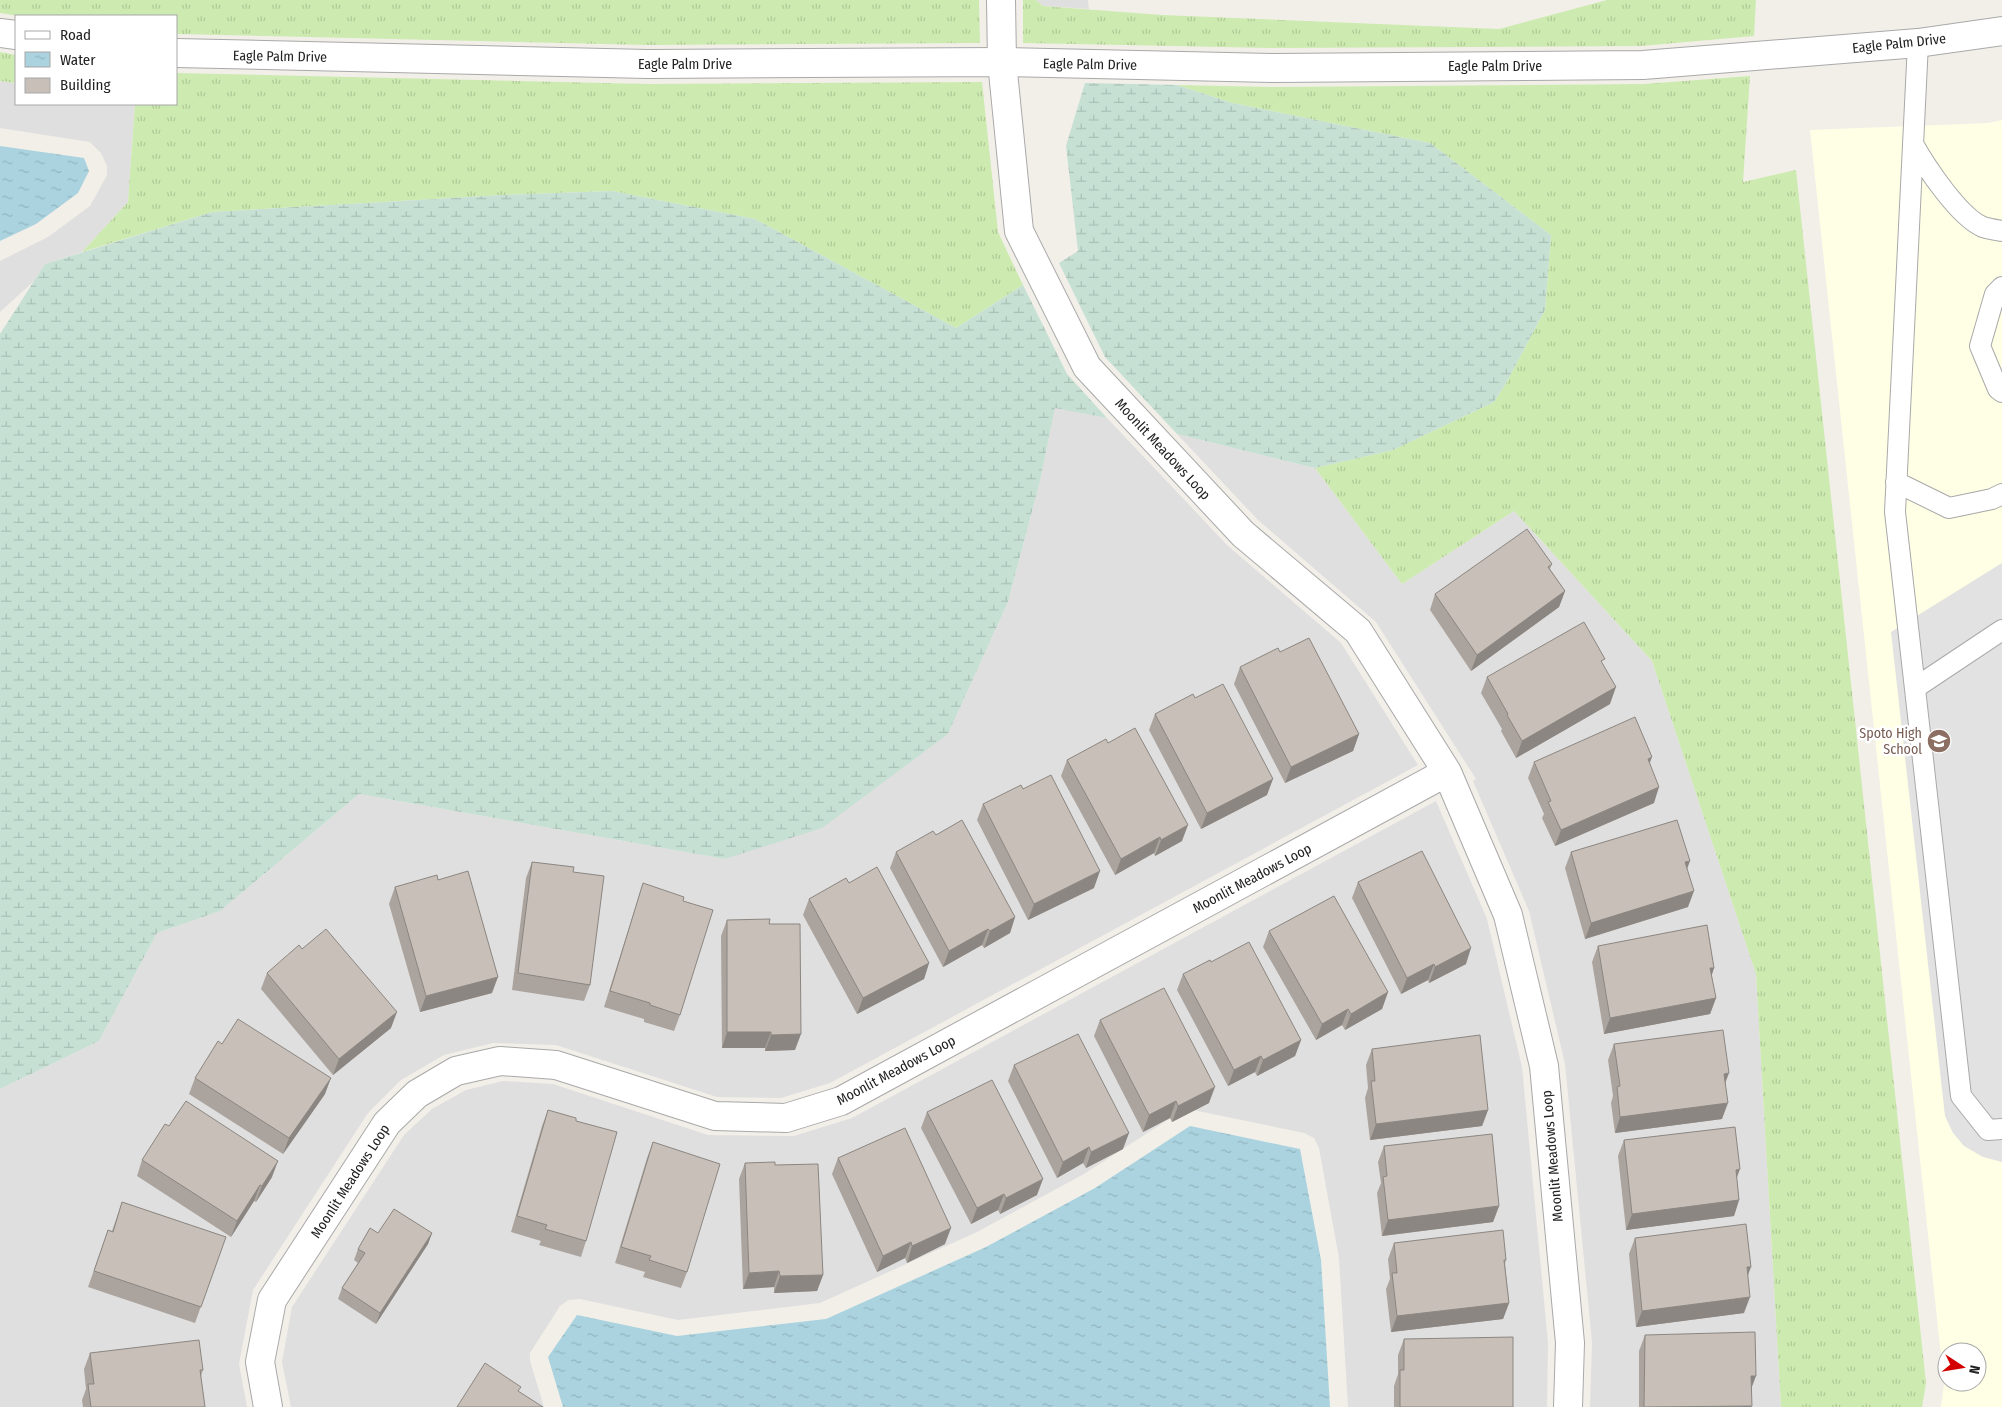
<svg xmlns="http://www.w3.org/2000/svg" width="2002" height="1407" viewBox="0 0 2002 1407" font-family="'Fira Sans Condensed',sans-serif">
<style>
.residential{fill:#e0dfdf}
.education{fill:#ffffe5;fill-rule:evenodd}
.grass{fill:url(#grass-tufts)}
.wetland{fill:url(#wetland-marsh)}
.parking{fill:#e2e2e2}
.water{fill:url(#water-ripples)}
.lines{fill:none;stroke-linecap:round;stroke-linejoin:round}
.service-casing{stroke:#a9a9a9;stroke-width:22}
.minor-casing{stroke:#a9a9a9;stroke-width:30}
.tertiary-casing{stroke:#a9a9a9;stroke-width:30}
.service{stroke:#fff;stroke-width:20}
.minor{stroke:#fff;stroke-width:28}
.tertiary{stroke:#fff;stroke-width:28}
.wall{fill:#aba49e}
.shaded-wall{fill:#8b8681}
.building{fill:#c7bfb8;stroke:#8b8681}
.labels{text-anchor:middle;stroke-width:5;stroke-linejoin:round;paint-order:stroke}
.street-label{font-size:14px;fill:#222;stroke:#fff}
.education-label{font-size:14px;fill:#785e54;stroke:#fff;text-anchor:end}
</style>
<defs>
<pattern id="grass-tufts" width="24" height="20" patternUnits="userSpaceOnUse" patternTransform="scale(1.25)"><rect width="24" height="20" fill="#cdebb0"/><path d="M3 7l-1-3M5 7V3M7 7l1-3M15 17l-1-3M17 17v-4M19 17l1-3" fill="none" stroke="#b0c997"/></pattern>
<pattern id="wetland-marsh" width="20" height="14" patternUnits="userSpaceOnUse" patternTransform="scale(1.25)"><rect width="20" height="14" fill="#c6e0d4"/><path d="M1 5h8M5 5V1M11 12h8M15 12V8" fill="none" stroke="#aac0b6"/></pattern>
<pattern id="water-ripples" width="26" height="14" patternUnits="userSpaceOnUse" patternTransform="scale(1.25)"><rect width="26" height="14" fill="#aad3df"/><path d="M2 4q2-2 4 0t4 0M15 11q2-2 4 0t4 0" fill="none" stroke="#92b5bf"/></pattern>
</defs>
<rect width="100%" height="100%" fill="#f2efe9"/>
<!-- residential -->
<path class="residential" d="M1036 0H1088L1089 9 1043 6Z
M0 81 16 83V104H135L128 202 82 252 45 264 34 281 0 312V261L48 237 90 206 107 175V166L101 153 90 142 0 128Z
M1055 407 1107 418 1227 545 1341 643 1418 765 830 1083 781 1098 717 1097 556 1045 493 1043 444 1055 401 1080 368 1113 253 1290 239 1364 247 1407H0V1089L99 1041 157 933 220 911 359 794 725 859 948 734 1008 602 1040 481Z
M1177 434 1315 468 1402 584 1514 511 1652 661 1756 974 1781 1407H1590L1592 1342 1565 1064 1529 911 1473 781 1476 779 1376 622 1258 520Z
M1436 801 1487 919 1522 1067 1548 1343 1547 1407H1348L1339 1258 1319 1148 1314 1138 1304 1133 1193 1110H1183L1084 1174 977 1232 820 1303 678 1320 580 1299 568 1300 560 1306 530 1353V1361L544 1407H291L282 1362 292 1307 404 1135 432 1109 466 1090 503 1081 553 1084 708 1135 794 1136 852 1118Z"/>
<!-- education -->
<path class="education" d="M2002 120V1407H1941L1944 1384 1810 130 1988 123ZM1947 1352H1977V1382H1947Z"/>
<!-- grass -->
<path class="grass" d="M0 0H979L980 43 647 45 176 34V16H19L0 13Z
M1023 0H1036L1043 6 1162 15 1499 29 1607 0H1756L1754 36 1641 46 1273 48 1023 43Z
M0 52 16 55V83L0 81Z
M176 73 649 84 982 82 998 232 1023 285 956 328 755 219 612 191 504 195 212 212 82 252 128 202 135 104H176Z
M1750 76 1743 182 1796 170 1926 1383 1922 1407H1781L1756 974 1652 661 1514 511 1402 584 1315 468 1393 450 1494 402 1506 383 1545 310 1551 235 1430 143 1232 103 1177 85 1276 87 1644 84Z"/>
<!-- wetland -->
<path class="wetland" d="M1085 83 1177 85 1232 103 1430 143 1551 235 1545 310 1506 383 1494 402 1393 450 1315 468 1177 434 1105 357 1059 263 1078 251 1066 146Z
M612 191 755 219 956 328 1023 285 1067 374 1107 418 1055 408 1040 481 1008 602 948 734 822 828 725 859 359 794 220 911 157 933 99 1041 0 1089V334L45 264 212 212 504 195Z"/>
<!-- parking -->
<path class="parking" d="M2002 563V1162L1983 1157 1964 1146 1953 1133 1945 1116 1891 632Z"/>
<!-- water -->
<path class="water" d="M0 146 84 158 89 171 78 193 36 224 0 241Z
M1190 1126 1300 1149 1321 1260 1330 1407H563L548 1357 577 1315 677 1336 826 1319 986 1247 1095 1188Z"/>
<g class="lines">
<!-- service casing -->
<g class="service-casing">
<path id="service" d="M1918 43 1895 512 1961 1096 1988 1130 2002 1129
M1913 144C1926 167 1959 217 1983 227 1989 229 1996 230 2002 231
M2002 287 1995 294 1980 346 1998 389 2002 392
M1896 482 1949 508 1992 499 2002 494
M1915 688 2002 630"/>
</g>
<!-- minor casing -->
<g class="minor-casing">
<path id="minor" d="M1001 0 1002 62 1019 231 1087 367 1243 534 1358 631 1447 772 1508 915 1544 1066 1570 1343 1568 1407
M268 1407 260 1362 272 1300 387 1123 417 1094 456 1071 500 1061 556 1065 715 1116 786 1118 841 1101 1447 772"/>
</g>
<!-- tertiary casing -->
<g class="tertiary-casing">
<path id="tertiary" d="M0 33 16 35
M176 53 648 64 1002 62 1274 68 1643 65 1918 43 2002 31"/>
</g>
<!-- service -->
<use href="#service" class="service"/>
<!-- minor -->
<use href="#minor" class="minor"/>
<!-- tertiary -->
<use href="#tertiary" class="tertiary"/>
</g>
<!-- wall -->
<path class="wall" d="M1552 564 1550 569 1565 591 1559 607 1471 671 1430 610 1435 594Z
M1280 652 1359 734 1353 751 1285 783 1234 684 1240 667Z
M1603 665 1610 704 1516 758 1501 731 1502 729 1481 693 1487 677Z
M1195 698 1267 795 1201 829 1149 730 1155 714Z
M1108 743 1182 841 1155 856 1154 853 1115 875 1061 776 1067 760Z
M1534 762 1649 764 1654 803 1555 846 1542 818 1544 814 1528 778Z
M1023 789 1094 888 1028 920 977 820 983 804Z
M936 835 1015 917 1010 933 984 948 982 945 943 967 890 868 896 852Z
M1571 852 1687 868 1688 907 1585 939 1565 868Z
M532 862 573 872 590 985 584 1001 512 990 526 878Z
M438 880 492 993 420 1012 389 904 395 887Z
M1358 882 1466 964 1429 983 1428 980 1401 994 1352 898Z
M643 883 683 901 680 1015 674 1031 644 1022V1019L604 1007 638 899Z
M849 883 929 963 924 979 857 1014 803 915 809 899Z
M727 920 769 924 795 1050 765 1051V1048H722L721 936Z
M1269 931 1388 992 1382 1009 1345 1030 1342 1025 1316 1040 1263 947Z
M1598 946 1714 968 1711 976 1716 998 1710 1014 1604 1034 1592 962Z
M302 949 391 1028 333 1075 261 989 267 973Z
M1211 962 1301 1040 1295 1056 1257 1076 1255 1072 1228 1086 1177 990 1183 974Z
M1100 1020 1209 1103 1172 1122 1170 1118 1143 1132 1094 1036Z
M222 1044 325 1094 283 1154 189 1094 195 1078Z
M1614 1044 1726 1082 1722 1119 1615 1133 1611 1103 1613 1096 1608 1060Z
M1372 1049 1488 1110 1482 1126 1370 1140 1365 1098 1368 1088 1366 1065Z
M1014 1065 1123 1149 1086 1168 1083 1163 1057 1178 1008 1081Z
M548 1110 586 1241 581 1257 539 1245 541 1241 511 1232 542 1126Z
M927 1112 1037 1195 1000 1214 998 1210 971 1224 921 1128Z
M169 1126 272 1177 256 1202 254 1201 231 1237 137 1176 142 1160Z
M1624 1140 1737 1179 1739 1200 1734 1216 1626 1230 1618 1156Z
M653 1142 687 1272 681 1288 643 1277 645 1272 615 1263 647 1158Z
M1384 1146 1499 1206 1493 1222 1382 1236 1377 1193 1381 1183 1378 1162Z
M838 1158 945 1244 907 1263 905 1258 877 1272 832 1174Z
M745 1163 775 1165 823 1275 817 1291 774 1293V1287L743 1289 739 1179Z
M122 1202 226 1237 195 1323 88 1287 108 1230 112 1231Z
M378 1233H432L428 1244 376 1324 338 1299 342 1288 358 1263 354 1260 358 1249Z
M1635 1238 1744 1313 1636 1327 1629 1254Z
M1394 1243 1506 1260 1505 1264 1509 1303 1503 1319 1391 1332 1386 1289 1390 1279 1388 1259Z
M1645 1335 1751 1389V1407H1639V1351Z
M1404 1339 1513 1407H1394V1386L1398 1374V1355Z
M90 1353 203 1370 201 1376 205 1407H83L82 1400 86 1389 84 1369Z"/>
<!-- shaded-wall -->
<path class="shaded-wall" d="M1565 591 1559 607 1471 671 1477 655Z
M1616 687 1610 704 1516 758 1522 741Z
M1359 734 1353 751 1285 783 1291 767Z
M1652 757 1646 773 1648 759Z
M1273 779 1267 795 1201 829 1207 813Z
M1659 787 1654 803 1555 846 1561 830Z
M1188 825 1182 841 1155 856 1161 840Z
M1160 837 1154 853 1115 875 1121 859Z
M1690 861 1684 877 1685 862Z
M1100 871 1094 888 1028 920 1034 904Z
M1694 891 1688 907 1585 939 1591 923Z
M1015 917 1010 933 984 948 990 931Z
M988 929 982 945 943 967 949 951Z
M1471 948 1466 964 1429 983 1435 967Z
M929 963 924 979 857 1014 863 998Z
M1434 964 1428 980 1401 994 1407 978Z
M1710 968H1714L1709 984Z
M498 977 492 993 420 1012 426 996Z
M1388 992 1382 1009 1345 1030 1351 1014Z
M1716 998 1710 1014 1604 1034 1610 1018Z
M1348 1009 1342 1025 1316 1040 1322 1024Z
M397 1012 391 1028 333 1075 339 1059Z
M727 1032H771L765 1048H722Z
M801 1034 795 1050 765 1051 771 1035Z
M1301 1040 1295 1056 1257 1076 1263 1060Z
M1261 1056 1255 1072 1228 1086 1234 1070Z
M1729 1073 1723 1089 1724 1074Z
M331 1078 325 1094 283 1154 289 1138Z
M1215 1087 1209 1103 1172 1122 1178 1106Z
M1176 1101 1170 1118 1143 1132 1149 1115Z
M1728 1103 1722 1119 1615 1133 1620 1117Z
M1488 1110 1482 1126 1370 1140 1376 1124Z
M1129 1133 1123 1149 1086 1168 1091 1152Z
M1089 1147 1083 1163 1057 1178 1063 1162Z
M278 1161 272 1177 256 1202 262 1186Z
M1740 1169 1734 1185 1736 1170Z
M1043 1179 1037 1195 1000 1214 1006 1198Z
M260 1185 254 1201 231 1237 237 1221Z
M1004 1194 998 1210 971 1224 977 1208Z
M1739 1200 1734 1216 1626 1230 1632 1214Z
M1499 1206 1493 1222 1382 1236 1388 1220Z
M951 1228 945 1244 907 1263 912 1246Z
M432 1233 428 1244 376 1324 380 1313Z
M911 1242 905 1258 877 1272 883 1256Z
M1747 1267H1751L1745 1283Z
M779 1271 774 1287 743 1289 749 1273Z
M823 1275 817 1291 774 1293 780 1276Z
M1750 1297 1744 1313 1636 1327 1642 1311Z
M1509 1303 1503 1319 1391 1332 1397 1316Z
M1751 1376H1756L1750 1392Z
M1752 1406 1751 1407H1682Z"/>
<!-- building -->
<path class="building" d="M1527 529 1552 564 1548 567 1565 591 1477 655 1435 594Z
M1584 622 1605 659 1601 661 1616 687 1522 741 1507 715 1508 714 1487 677Z
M1309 638 1359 734 1291 767 1240 667 1278 648 1280 652Z
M1223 684 1273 779 1207 813 1155 714 1193 694 1195 698Z
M1635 717 1652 757 1648 759 1659 787 1561 830 1548 802 1551 801 1534 762Z
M1135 728 1188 825 1161 840 1160 837 1121 859 1067 760 1106 739 1108 743Z
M1051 775 1100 871 1034 904 983 804 1021 785 1023 789Z
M962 820 1015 917 990 931 988 929 949 951 896 852 933 831 936 835Z
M1677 820 1690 861 1685 862 1694 891 1591 923 1571 852Z
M1422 851 1471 948 1435 967 1434 964 1407 978 1358 882Z
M532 862 574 867 573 872 604 876 590 985 518 973Z
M877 867 929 963 863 998 809 899 846 878 849 883Z
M468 871 498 977 426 996 395 887 437 875 438 880Z
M643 883 684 897 683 901 713 910 680 1015 650 1005V1003L610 991Z
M1334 896 1388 992 1351 1014 1348 1009 1322 1024 1269 931Z
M770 919 769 924H800L801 1034 771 1035V1032H727V920Z
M1707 925 1714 968H1710L1716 998 1610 1018 1598 946Z
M326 929 397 1012 339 1059 267 973 299 945 302 949Z
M1249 942 1301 1040 1263 1060 1261 1056 1234 1070 1183 974 1210 960 1211 962Z
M1164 988 1215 1087 1178 1106 1176 1101 1149 1115 1100 1020Z
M238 1019 331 1078 289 1138 195 1078 218 1041 222 1044Z
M1723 1030 1729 1073 1724 1074 1728 1103 1620 1117 1617 1087 1620 1086 1614 1044Z
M1078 1034 1129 1133 1091 1152 1089 1147 1063 1162 1014 1065Z
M1480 1035 1488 1110 1376 1124 1371 1081H1375L1372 1049Z
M992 1080 1043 1179 1006 1198 1004 1194 977 1208 927 1112Z
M186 1101 278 1161 262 1186 260 1185 237 1221 142 1160 165 1124 169 1126Z
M548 1110 576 1118V1121L617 1132 586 1241 545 1229 547 1225 517 1216Z
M1735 1127 1740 1169 1736 1170 1739 1200 1632 1214 1624 1140Z
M905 1128 951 1228 912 1246 911 1242 883 1256 838 1158Z
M1492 1134 1499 1206 1388 1220 1383 1177 1387 1176 1384 1146Z
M653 1142 720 1164 687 1272 649 1260 651 1256 621 1247Z
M775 1162V1165L818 1164 823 1275 780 1276 779 1271 749 1273 745 1163Z
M122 1202 226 1237 201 1307 94 1271 108 1230 113 1232Z
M394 1209 432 1233 380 1313 342 1288 365 1253 358 1249 370 1228 378 1233Z
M1746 1224 1751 1267H1747L1750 1297 1642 1311 1635 1238Z
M1503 1230 1506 1260H1504L1509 1303 1397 1316 1392 1273H1397L1394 1243Z
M1755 1332 1756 1376H1751L1752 1406 1644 1407 1645 1335Z
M1513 1337V1407H1400V1370H1404V1339Z
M199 1340 203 1370H200L205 1407H91L88 1384H94L90 1353Z
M485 1363 521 1387 518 1391 543 1407H457Z"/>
<!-- icons -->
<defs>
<g id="school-disc" transform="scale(1.25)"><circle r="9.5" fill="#8d6e63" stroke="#fff"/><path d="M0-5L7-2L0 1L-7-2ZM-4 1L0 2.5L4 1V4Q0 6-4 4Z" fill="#fff"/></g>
</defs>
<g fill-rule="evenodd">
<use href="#school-disc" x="1939" y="741"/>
</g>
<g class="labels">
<!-- street labels -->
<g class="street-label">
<text transform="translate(1899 43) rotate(-6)" y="5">Eagle Palm Drive</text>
<text transform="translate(280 56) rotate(1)" y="5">Eagle Palm Drive</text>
<text x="685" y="69">Eagle Palm Drive</text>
<text transform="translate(1090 64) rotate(1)" y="5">Eagle Palm Drive</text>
<text x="1495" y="71">Eagle Palm Drive</text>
<text transform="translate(1163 449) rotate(47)" y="5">Moonlit Meadows Loop</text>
<text transform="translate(1252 878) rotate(-28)" y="5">Moonlit Meadows Loop</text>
<text transform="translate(896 1070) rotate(-28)" y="5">Moonlit Meadows Loop</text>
<text transform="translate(1552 1156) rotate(-95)" y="5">Moonlit Meadows Loop</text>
<text transform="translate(350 1181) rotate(-57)" y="5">Moonlit Meadows Loop</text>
</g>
<!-- education labels -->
<g class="education-label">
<text x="1922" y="738">Spoto High<tspan x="1922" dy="16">School</tspan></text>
</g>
</g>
<!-- legend -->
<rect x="15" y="15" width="162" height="90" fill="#ffffff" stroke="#a7a7a7"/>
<rect x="25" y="31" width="25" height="8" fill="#ffffff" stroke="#a7a7a7"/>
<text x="60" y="40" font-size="15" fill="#222222">Road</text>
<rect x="25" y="52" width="25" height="15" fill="url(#water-ripples)" stroke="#a7a7a7"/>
<text x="60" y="65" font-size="15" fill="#222222">Water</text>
<rect x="25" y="78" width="25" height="15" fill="#c7bfb8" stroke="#a7a7a7"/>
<text x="60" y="90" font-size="15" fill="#222222">Building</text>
<!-- north arrow -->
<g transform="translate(1962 1367) rotate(102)"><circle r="24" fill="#ffffff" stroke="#a7a7a7"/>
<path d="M0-4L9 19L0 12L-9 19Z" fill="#d40000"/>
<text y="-8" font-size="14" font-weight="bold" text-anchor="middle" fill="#222222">N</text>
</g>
</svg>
